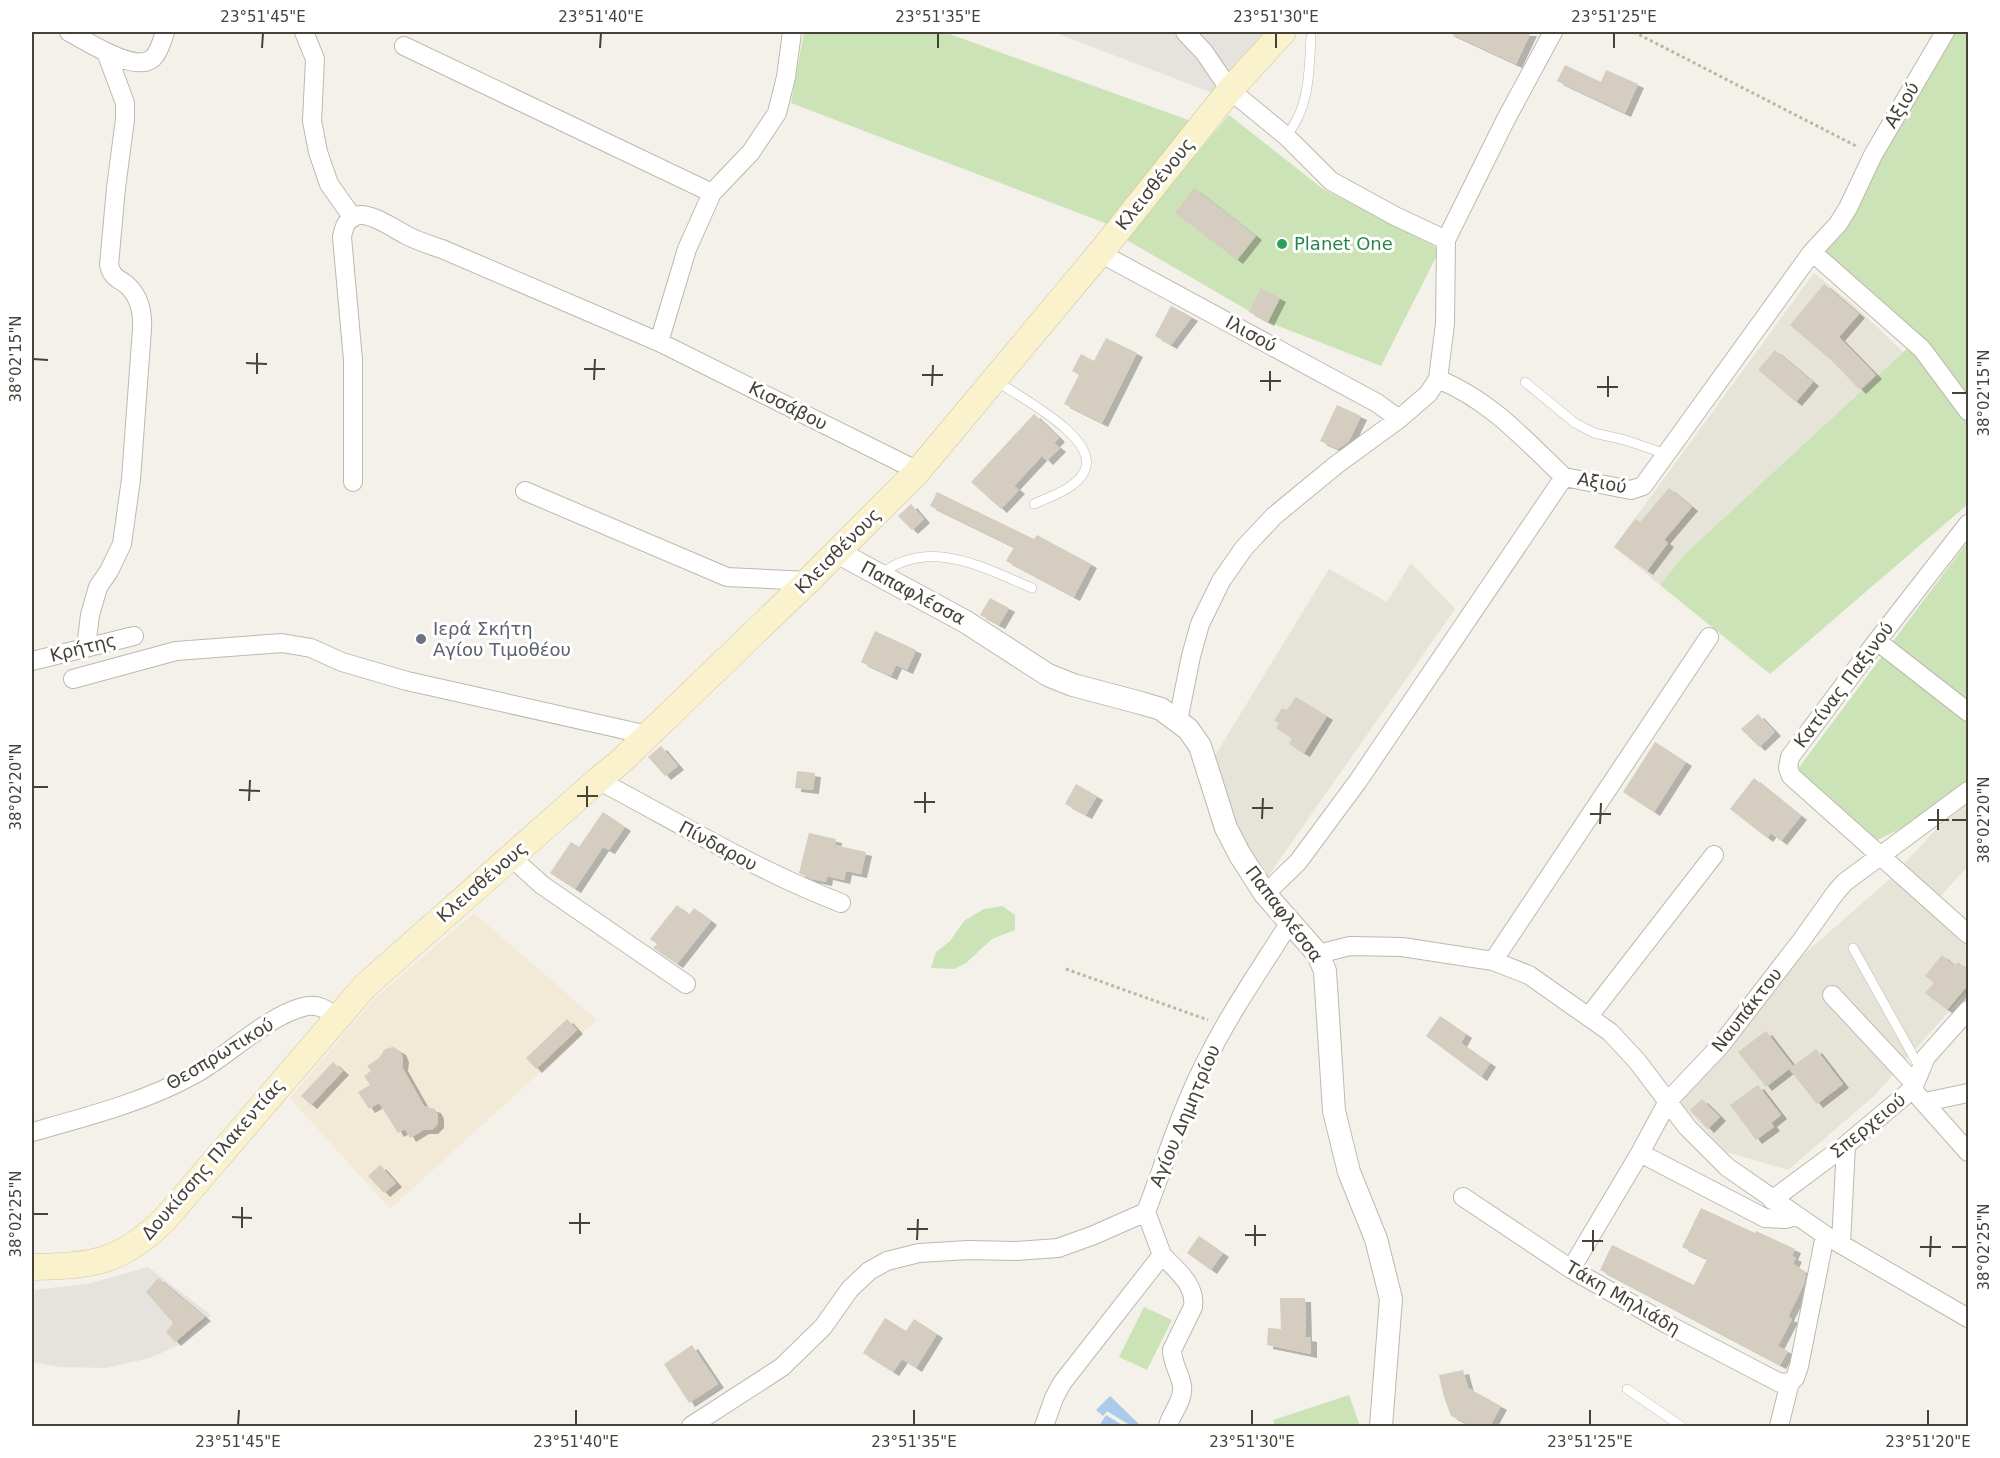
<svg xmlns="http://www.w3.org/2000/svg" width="2000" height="1458" viewBox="0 0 2000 1458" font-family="'DejaVu Sans',sans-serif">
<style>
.residential{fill:#e6e3d8}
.commercial{fill:#f3e9d7}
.industrial{fill:#e6e3de}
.green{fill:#cbe3b6}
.water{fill:#abcbea}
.building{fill:#d4cdc0;filter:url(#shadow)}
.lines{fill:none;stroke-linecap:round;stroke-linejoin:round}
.service-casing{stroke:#beb9ad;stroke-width:10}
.minor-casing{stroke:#beb9ad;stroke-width:20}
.tertiary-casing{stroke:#beb9ad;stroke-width:24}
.secondary-casing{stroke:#cec69d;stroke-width:27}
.path{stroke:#beb69f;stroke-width:3;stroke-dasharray:3 3;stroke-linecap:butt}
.service{stroke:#fff;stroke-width:9}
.minor{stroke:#fff;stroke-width:18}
.tertiary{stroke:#fff;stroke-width:22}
.secondary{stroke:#faf2cd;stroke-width:26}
.ticks{fill:none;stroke:#464238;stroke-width:2}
.leisure-dot{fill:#2e9e5b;stroke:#fff;stroke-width:2}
.worship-dot{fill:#6b7280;stroke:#fff;stroke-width:2}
.labels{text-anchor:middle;stroke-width:6;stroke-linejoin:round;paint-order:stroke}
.street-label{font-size:18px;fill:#464238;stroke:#fff}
.leisure-label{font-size:18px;fill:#27864d;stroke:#fff;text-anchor:start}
.worship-label{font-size:18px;fill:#5b616d;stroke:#fff;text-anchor:start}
.neatline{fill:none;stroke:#464238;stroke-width:2}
.ticks-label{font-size:15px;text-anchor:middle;fill:#464238}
</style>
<defs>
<filter id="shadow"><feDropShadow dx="6" dy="4" stdDeviation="0" flood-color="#0004"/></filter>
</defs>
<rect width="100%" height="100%" fill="#f3f1e9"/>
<!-- residential -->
<path class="residential" d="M1814 273 1856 307 1903 352 1685 554 1660 585 1614 547Z
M1411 563 1455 609 1266 879 1242 844 1211 762 1329 569 1387 602Z
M1968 804V866L1928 910 1968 948V990L1874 1096 1788 1170 1727 1152 1678 1101 1720 1059 1801 957 1892 877 1941 824Z"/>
<!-- commercial -->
<path class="commercial" d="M474 913 597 1020 390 1209 290 1098 374 999Z"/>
<!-- industrial -->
<path class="industrial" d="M1053 32H1272L1218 95Z
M148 1267 211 1315 179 1345 150 1358 106 1368 59 1367 32 1362V1290L87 1284Z"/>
<!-- green -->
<path class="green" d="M804 32H944L1194 122 1110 225 791 103Z
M1954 32H1968V504L1770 674 1660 585 1685 554 1913 343 1818 256 1870 175Z
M1229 115 1323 189 1440 249 1381 366 1268 322 1125 239Z
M1968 541V785L1919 820 1875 841 1797 770Z
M1002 906 1015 915V930L992 939 966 963 954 969 931 968 936 952 950 941 964 921 984 909Z
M1144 1307 1172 1320 1147 1370 1119 1357Z
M1349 1395 1360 1426H1275L1273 1420Z"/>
<!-- water -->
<path class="water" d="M1110 1396 1141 1426H1126L1128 1424 1107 1411 1103 1416 1096 1410Z
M1106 1415 1124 1426H1099Z"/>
<!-- building -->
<path class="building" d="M1447 32H1531L1516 64Z
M1565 65 1601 82 1606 70 1638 84 1625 113 1557 81Z
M1194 188 1256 236 1237 260 1175 213Z
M1824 284 1859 314 1839 337 1876 375 1860 390 1832 361 1790 325Z
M1261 288 1280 298 1268 322 1249 312Z
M1171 306 1192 317 1171 345 1155 336Z
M1106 338 1137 353 1102 423 1064 404 1079 375 1072 371 1081 354 1094 361Z
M1775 350 1813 382 1796 402 1758 370Z
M1337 405 1361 416 1349 441 1338 449 1320 441Z
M1034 414 1059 438 1054 443 1060 448 1047 461 1042 456 1014 486 1019 490 1001 509 971 482Z
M1669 488 1692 507 1664 540 1668 543 1647 571 1614 547 1635 519 1640 522Z
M937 492 1034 539 1037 535 1091 564 1074 597 1006 561 1014 547 930 506Z
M911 504 924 519 912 530 898 516Z
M990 598 1009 608 999 625 980 615Z
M875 631 916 650 907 670 896 665 891 676 861 662Z
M1296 697 1327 716 1304 753 1289 744 1292 738 1276 728 1279 723 1274 721 1282 708 1287 710Z
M1758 714 1775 732 1759 747 1741 729Z
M1655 742 1686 762 1654 812 1623 792Z
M661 746 678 766 665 776 648 757Z
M797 771 815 773 813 790 795 788Z
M1754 778 1801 816 1781 841 1771 833 1767 838 1730 809Z
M1076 784 1097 796 1086 815 1065 804Z
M603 812 625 827 609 850 603 847 575 889 550 873 571 842 579 847Z
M809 833 836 839 835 845 866 852 861 874 846 871 844 880 827 876 826 882 812 879 799 873Z
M677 905 689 915 694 908 711 921 677 964 653 948 657 944 650 939Z
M1942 955 1955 966 1958 962 1968 970V985L1947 1010 1925 993 1934 983 1925 976Z
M1440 1016 1466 1034 1461 1043 1490 1063 1481 1077 1426 1036Z
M567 1019 577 1030 536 1069 526 1058Z
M1766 1031 1793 1066 1766 1087 1738 1052Z
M393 1047 400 1051 403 1058 402 1067 424 1106 435 1109 438 1115V1124L432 1130H423L410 1138 405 1129 398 1133 379 1103 369 1109 358 1092 370 1085 364 1076 371 1071 367 1066 379 1058 385 1049Z
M1816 1049 1843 1084 1817 1104 1789 1069Z
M333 1062 343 1071 311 1105 301 1096Z
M1758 1085 1781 1115 1771 1123 1774 1127 1756 1140 1730 1105Z
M1702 1099 1720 1117 1708 1129 1690 1110Z
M380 1165 396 1183 384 1193 368 1176Z
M1701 1208 1755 1233 1756 1231 1795 1249 1792 1256 1796 1258 1793 1264 1806 1272 1804 1284 1788 1317 1792 1319 1778 1346 1788 1351 1780 1365 1600 1270 1612 1245 1694 1285 1707 1259 1682 1247Z
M1199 1236 1223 1253 1211 1270 1187 1253Z
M158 1278 205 1317 175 1342 166 1332 173 1323 146 1292Z
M1280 1298H1305L1306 1337 1311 1338V1354L1267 1345 1268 1328 1281 1329Z
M885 1318 906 1331 914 1319 937 1334 916 1368 902 1359 893 1372 863 1353Z
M692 1345 718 1384 689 1403 664 1364Z
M1463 1370 1468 1388 1501 1406 1490 1426H1473L1451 1416 1443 1394 1439 1375Z"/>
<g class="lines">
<!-- service casing -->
<g class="service-casing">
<path id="service" d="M1286 136C1310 108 1309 71 1311 37
M996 381C1018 396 1102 439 1084 472 1075 489 1051 496 1034 504
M1525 382 1575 423 1594 433 1625 440 1666 454
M880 575C928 536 984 568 1032 588
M1853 948 1920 1068
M1627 1389 1681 1426"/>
</g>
<!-- minor casing -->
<g class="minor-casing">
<path id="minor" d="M69 32C87 41 135 74 153 58 160 51 162 40 165 32
M304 32 315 59 312 121 318 152 329 184 353 218
M1185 32 1204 52 1230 90 1286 136 1331 181 1395 216 1446 240
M404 46 712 193
M1812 252 1922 349 1968 411
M1100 253 1377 403 1399 419
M659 342 687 249 712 193 751 152 777 113 786 77 792 32
M1438 379C1491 401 1523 438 1564 477
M1564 477 1631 490 1643 486 1812 252 1838 224 1848 208 1873 155 1945 32
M353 482V360L342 237C349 195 385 224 406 235 417 241 430 245 442 249L659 342 918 471
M525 491 727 577 808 581
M1968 524 1877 641 1790 757 1788 768 1791 776 1968 934
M1877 641 1968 712
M86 647 90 615 98 587 109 571 122 544 131 479 142 329C143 312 140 297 127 285 117 277 113 279 109 265L116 188 125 119V103L106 52
M32 661 134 636
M73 679 176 651 282 643 311 648 342 662 407 681 648 735
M1178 721 1191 656 1200 624 1221 581 1244 548 1274 516 1336 465 1399 419 1428 394 1438 379 1445 324 1446 240 1505 121 1553 32
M598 780C679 823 756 870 841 903
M511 857 542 885 686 984
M1265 894 1298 862 1358 781 1564 477
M1318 954 1350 946 1402 947 1493 961 1529 975 1610 1032 1637 1061 1687 1127 1727 1167 1825 1235 1968 1318
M1493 961 1709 637
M1832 995 1915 1084
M1589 1016 1714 855
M1912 1089 1968 1152
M1925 1102 1968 1093
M32 1132C86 1117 145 1102 195 1074 229 1055 266 1017 303 1007 317 1003 326 1009 336 1017
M1640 1153 1765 1218 1786 1219 1796 1216
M1463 1197 1571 1269 1667 1324 1780 1383 1790 1382
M1772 1200 1846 1145 1909 1092 1916 1081 1926 1057 1968 1010
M1841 1243 1846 1145
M1162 1255C1176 1270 1196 1284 1193 1307L1172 1350C1172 1363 1180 1373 1182 1386 1184 1401 1171 1413 1168 1426
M1571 1269 1640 1153 1668 1101 1720 1046 1801 941 1836 892 1845 882 1968 791
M691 1426 782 1367 823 1327 850 1289 869 1271 887 1261 919 1253 968 1250 1015 1251 1058 1248 1094 1235 1146 1212
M1044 1426 1054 1398 1062 1383 1162 1255 1146 1212C1165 1162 1181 1110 1205 1063 1229 1014 1261 968 1290 922
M1779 1426 1790 1382 1795 1378 1799 1366 1825 1235"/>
</g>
<!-- tertiary casing -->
<g class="tertiary-casing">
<path id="tertiary" d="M837 552 966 622 1048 675 1073 685 1141 703 1161 709 1188 729 1200 746 1226 828 1240 855 1265 894 1318 954 1325 971 1334 1111 1349 1172 1376 1239 1391 1299 1381 1426"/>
</g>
<!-- secondary casing -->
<g class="secondary-casing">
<path id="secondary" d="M32 1267C92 1266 121 1263 165 1219L365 986 598 780 619 763 808 581 918 471 1100 253 1230 90 1283 32"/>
</g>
<!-- path -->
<path class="path" d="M1634 32 1858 147
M1066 969 1208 1020"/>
<!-- service -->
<use href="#service" class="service"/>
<!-- minor -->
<use href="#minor" class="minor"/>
<!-- tertiary -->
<use href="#tertiary" class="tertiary"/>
<!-- secondary -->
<use href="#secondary" class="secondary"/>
</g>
<!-- ticks -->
<path class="ticks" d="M262 48 263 33M600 48 601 33M938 48V33M1276 48V33M1614 48V33M33 359 48 360M246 363 267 364M584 369H605M257 374V353M922 375H943M594 380 595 359M1260 381H1281M932 386 933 365M1597 387H1618M1270 391V371M1952 393H1967M1608 397V376M33 787H48M239 790 260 791M577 796H598M249 801 250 780M914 802H935M587 807V786M1252 808H1273M925 813V792M1590 814H1611M1262 819 1263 798M1928 820H1949M1952 820H1967M1600 824 1601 803M1938 830V809M33 1214H48M232 1217 252 1218M569 1223H590M242 1228V1207M907 1229H928M580 1234V1213M1245 1235H1266M917 1240 918 1219M1582 1241H1603M1255 1246V1225M1920 1247H1941M1952 1247H1967M1593 1251V1230M1930 1257 1931 1236M238 1425 239 1410M576 1425V1410M914 1425V1410M1252 1425V1410M1590 1425V1410M1928 1425V1410"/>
<!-- markers -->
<circle class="leisure-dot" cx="1282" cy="244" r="6"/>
<circle class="worship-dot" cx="421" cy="639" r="6"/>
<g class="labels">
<!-- street labels -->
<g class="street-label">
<text transform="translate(1902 105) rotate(-59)" y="6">Αξιού</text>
<text transform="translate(1155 184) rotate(-51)" y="6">Κλεισθένους</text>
<text transform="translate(1251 334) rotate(29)" y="6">Ιλισού</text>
<text transform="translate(788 406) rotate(27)" y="6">Κισσάβου</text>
<text transform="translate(1602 483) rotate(10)" y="6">Αξιού</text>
<text transform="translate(838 551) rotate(-45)" y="6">Κλεισθένους</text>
<text transform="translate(913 593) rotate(28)" y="6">Παπαφλέσσα</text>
<text transform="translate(83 648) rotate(-14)" y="6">Κρήτης</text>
<text transform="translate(1844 685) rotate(-53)" y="6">Κατίνας Παξινού</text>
<text transform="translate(718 846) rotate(28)" y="6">Πίνδαρου</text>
<text transform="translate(482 882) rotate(-41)" y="6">Κλεισθένους</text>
<text transform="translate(1284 914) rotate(53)" y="6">Παπαφλέσσα</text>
<text transform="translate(1747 1010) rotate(-52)" y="6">Ναυπάκτου</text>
<text transform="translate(220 1054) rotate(-31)" y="6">Θεσπρωτικού</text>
<text transform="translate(1185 1116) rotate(-67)" y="6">Αγίου Δημητρίου</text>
<text transform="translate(1868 1126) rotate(-39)" y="6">Σπερχειού</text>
<text transform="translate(213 1159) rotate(-49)" y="6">Δουκίσσης Πλακεντίας</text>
<text transform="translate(1623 1298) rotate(30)" y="6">Τάκη Μηλιάδη</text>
</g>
<!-- leisure labels -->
<g class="leisure-label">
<text x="1294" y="250">Planet One</text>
</g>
<!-- worship labels -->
<g class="worship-label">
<text x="433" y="635">Ιερά Σκήτη<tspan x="433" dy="21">Αγίου Τιμοθέου</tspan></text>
</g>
</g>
<!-- border -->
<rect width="2000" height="1458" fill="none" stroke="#ffffff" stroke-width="66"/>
<rect x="33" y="33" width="1934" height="1392" class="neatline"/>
<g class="ticks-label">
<text x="263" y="22">23°51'45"E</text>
<text x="601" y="22">23°51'40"E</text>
<text x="938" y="22">23°51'35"E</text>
<text x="1276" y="22">23°51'30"E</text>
<text x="1614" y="22">23°51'25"E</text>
<text transform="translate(16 359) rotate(-90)" y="5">38°02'15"N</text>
<text transform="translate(1984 393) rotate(-90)" y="5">38°02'15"N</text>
<text transform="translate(16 787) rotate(-90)" y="5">38°02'20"N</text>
<text transform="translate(1984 820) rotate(-90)" y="5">38°02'20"N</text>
<text transform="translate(16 1214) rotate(-90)" y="5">38°02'25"N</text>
<text transform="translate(1984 1247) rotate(-90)" y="5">38°02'25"N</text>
<text x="238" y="1447">23°51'45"E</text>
<text x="576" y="1447">23°51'40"E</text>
<text x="914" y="1447">23°51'35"E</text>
<text x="1252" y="1447">23°51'30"E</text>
<text x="1590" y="1447">23°51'25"E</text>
<text x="1928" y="1447">23°51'20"E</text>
</g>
</svg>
